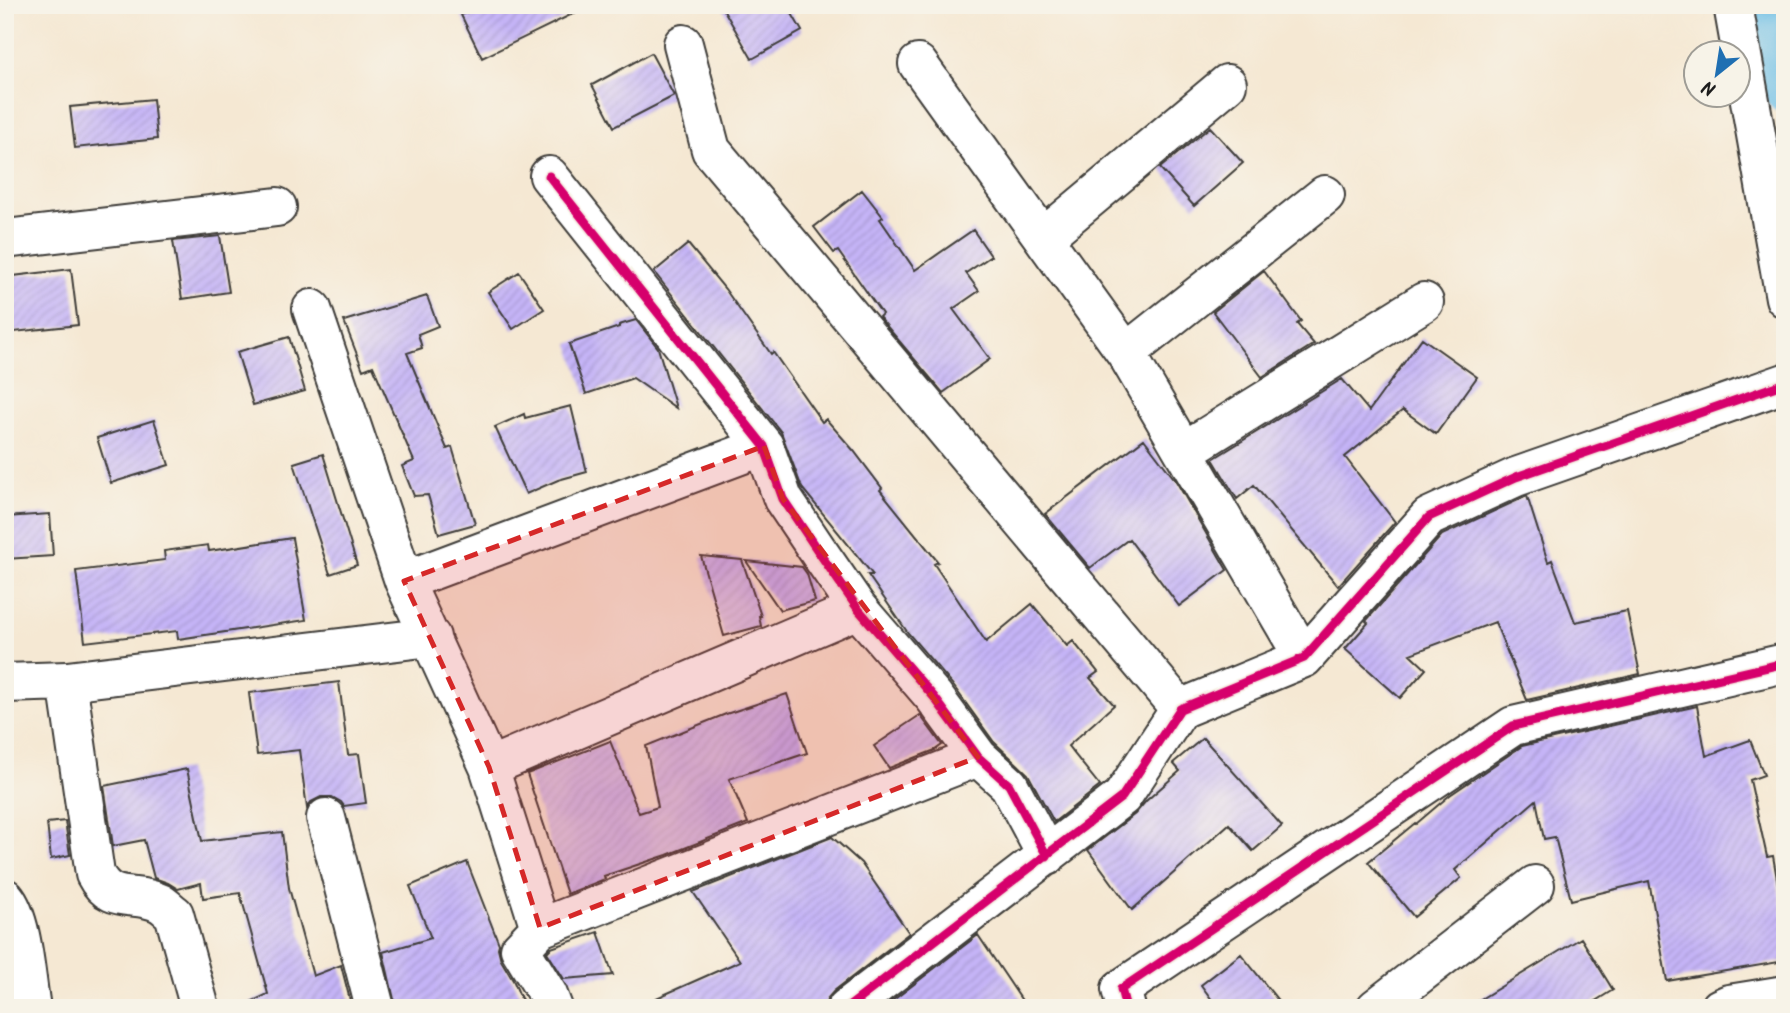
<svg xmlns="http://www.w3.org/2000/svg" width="1790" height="1013" viewBox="0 0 1790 1013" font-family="Kalam,sans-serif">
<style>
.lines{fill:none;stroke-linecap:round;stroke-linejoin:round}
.canal{stroke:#6bbee7;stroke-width:42}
.building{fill:url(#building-hatch)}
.street-casing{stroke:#3d3b37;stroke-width:42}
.street{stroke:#fff;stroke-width:38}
.cycleway-casing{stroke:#f7f3e8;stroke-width:13}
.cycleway{stroke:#d6006c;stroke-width:9}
.marked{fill:#d62828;fill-opacity:0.2;stroke:#d62828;stroke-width:5;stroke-dasharray:14 9;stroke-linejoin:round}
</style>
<defs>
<pattern id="building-hatch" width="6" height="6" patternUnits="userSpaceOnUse" patternTransform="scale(1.75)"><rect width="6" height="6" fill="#c5b4f7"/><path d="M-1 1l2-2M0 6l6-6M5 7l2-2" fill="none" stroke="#a99ad3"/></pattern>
</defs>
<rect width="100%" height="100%" fill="#f7f3e8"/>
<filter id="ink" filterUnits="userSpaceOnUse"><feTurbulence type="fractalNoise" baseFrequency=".0143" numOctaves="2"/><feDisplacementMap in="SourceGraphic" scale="14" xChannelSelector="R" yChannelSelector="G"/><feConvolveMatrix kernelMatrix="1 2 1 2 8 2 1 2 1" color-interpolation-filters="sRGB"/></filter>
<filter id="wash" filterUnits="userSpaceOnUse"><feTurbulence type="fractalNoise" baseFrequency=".00686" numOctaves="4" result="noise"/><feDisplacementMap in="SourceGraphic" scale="28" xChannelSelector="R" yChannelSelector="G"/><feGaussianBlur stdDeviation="1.57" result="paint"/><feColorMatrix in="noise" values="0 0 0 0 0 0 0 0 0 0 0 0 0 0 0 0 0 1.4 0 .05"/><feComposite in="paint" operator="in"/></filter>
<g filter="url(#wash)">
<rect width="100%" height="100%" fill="#f5e8d3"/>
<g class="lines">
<!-- canal -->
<path class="canal" d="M1767 5 1785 92"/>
</g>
<g id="blocks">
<!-- building -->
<path class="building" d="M482 5H591L482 58 461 15Z
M721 5H787L802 31 752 59Z
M651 53 674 96 614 127 592 85Z
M153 99 157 139 75 148 70 107Z
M1210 127 1243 163 1194 206 1160 168Z
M862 190 883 217 880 219 915 270 973 230 991 256 966 273 979 291 953 309 990 359 943 393 879 317 882 314 838 251 834 253 814 227Z
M220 236 229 292 182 299 173 241Z
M688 244 725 289 771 354 773 352 822 422 826 419 854 451 882 488 880 490 938 562 934 564 986 642 1032 604 1067 646 1073 641 1098 672 1090 678 1114 705 1068 746 1100 786 1054 822 1028 774 994 742 952 684 908 633 868 575H873L802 488 781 432 654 272Z
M71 269 78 325 5 333V277Z
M1264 271 1301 321 1297 324 1314 344 1262 377 1213 312Z
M519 272 544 309 513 329 488 292Z
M427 296 438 326 418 334 422 348 407 353 447 449 452 447 475 524 439 534 428 495 414 496 402 466 414 461 373 366 363 370 344 321Z
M636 320 658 348 676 408 633 378 586 394 569 344 619 327V325Z
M289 337 305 391 253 405 237 352Z
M1422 338 1477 377 1436 434 1403 410 1345 457 1395 522 1338 586 1254 485 1237 499 1213 459 1342 379 1369 411Z
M571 406 587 472 558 480 526 494 495 427 524 414 525 418Z
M154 420 169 465 111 483 97 438Z
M1144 439 1176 481 1227 570 1179 606 1129 539 1090 568 1045 514Z
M323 454 357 565 330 574 294 463Z
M1527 496 1548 562 1552 560 1575 622 1627 611 1640 674 1527 700 1495 622 1410 654 1426 669 1400 698 1345 649 1368 623 1366 621 1442 535Z
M50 514 53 556 5 559V517Z
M292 538 306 620 178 639 177 631 85 642 76 571 165 560 164 551 208 545 209 551Z
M701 556 742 560 761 616H759L761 626 724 636Z
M746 561 802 567 807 574 815 601 780 610Z
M339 682 348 755 359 754 366 803 344 806 341 802 332 797H321L311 802 307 808 299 750 257 755 249 693Z
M787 694 807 753 729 779 748 823 667 855 604 876 605 879 567 894 527 774 610 741 639 813 658 807 646 746 726 714Z
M1697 706 1706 756 1750 740 1764 775 1750 780 1767 857 1773 856 1785 924V961L1667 981 1649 881 1571 900 1555 837 1544 839 1536 800 1455 870 1461 878 1414 917 1368 862 1415 823 1416 824 1450 795 1522 746Z
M920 715 942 745 935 750 889 768 874 746Z
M1203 738 1282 826 1253 851 1229 824 1132 910 1088 850 1135 814 1146 801 1180 771 1173 763Z
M187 769 202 841 282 832 289 888 313 976 341 965 352 1008H238L268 994 240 893 203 898 201 883 178 889 168 883 154 878 144 840 113 846 104 786Z
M65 821 70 855 51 859 47 823Z
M832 837 861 863 909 933 834 991 827 999 826 1008H634L740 961 693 892Z
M467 862 499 944 498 948 501 960 514 982 525 1008H396L383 952 431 938 410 886Z
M598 932 613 975 564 979 547 952 551 948Z
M978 935 1027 1008H883Z
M1581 938 1613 990 1584 1008H1466Z
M1241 954 1284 1008H1218L1201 985Z"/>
</g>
</g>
<g filter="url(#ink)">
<use href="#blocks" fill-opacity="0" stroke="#3d3b37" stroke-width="2"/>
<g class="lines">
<!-- street casing -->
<g class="street-casing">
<path id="street" d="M1733 5 1785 298
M683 44 711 150 1180 709
M918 64 1126 353 1304 658
M549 176 764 446 783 499 820 554 858 609 934 697 978 757 1009 785 1047 856
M1044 237 1227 84
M5 239 277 207
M312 309 404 581 489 767 540 928 520 949 548 995 553 1008
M1126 353 1325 195
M1184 451 1424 302
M404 581 764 446
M67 681 95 874C111 906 134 890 160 903 165 906 170 911 174 914L200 1008
M5 683 67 681 431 637
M489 767 858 609
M326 818 375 1008
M5 898C23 919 26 980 31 1008
M540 928 978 757
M847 1008 1122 797 1180 709 1304 658 1429 517 1516 477 1785 383
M1126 1008 1121 989 1513 726 1785 663
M1376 1008 1535 885
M1720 1008 1729 1004 1785 995"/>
</g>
<!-- street -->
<use href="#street" class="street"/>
<!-- cycleway casing -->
<g class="cycleway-casing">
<path id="cycleway" d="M549 176 764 446 783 499 820 554 858 609 934 697 978 757 1009 785 1047 856
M847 1008 1122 797 1180 709 1304 658 1429 517 1516 477 1785 383
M1126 1008 1121 989 1513 726 1785 663"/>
</g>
<!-- cycleway -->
<use href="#cycleway" class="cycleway"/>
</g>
</g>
<!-- marked area -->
<path class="marked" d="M764 446 783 499 978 757 540 928 489 767 404 581Z"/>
<!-- margin -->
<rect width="1790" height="1013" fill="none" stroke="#f7f3e8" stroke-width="28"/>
<!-- north arrow -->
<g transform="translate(1717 74) rotate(210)"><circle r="33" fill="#f7f3e8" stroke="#9f9d96" stroke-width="2"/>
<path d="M0-5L12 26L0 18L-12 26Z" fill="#1f6fb2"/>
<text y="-10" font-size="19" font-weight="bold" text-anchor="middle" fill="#1c1c1c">N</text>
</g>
</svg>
